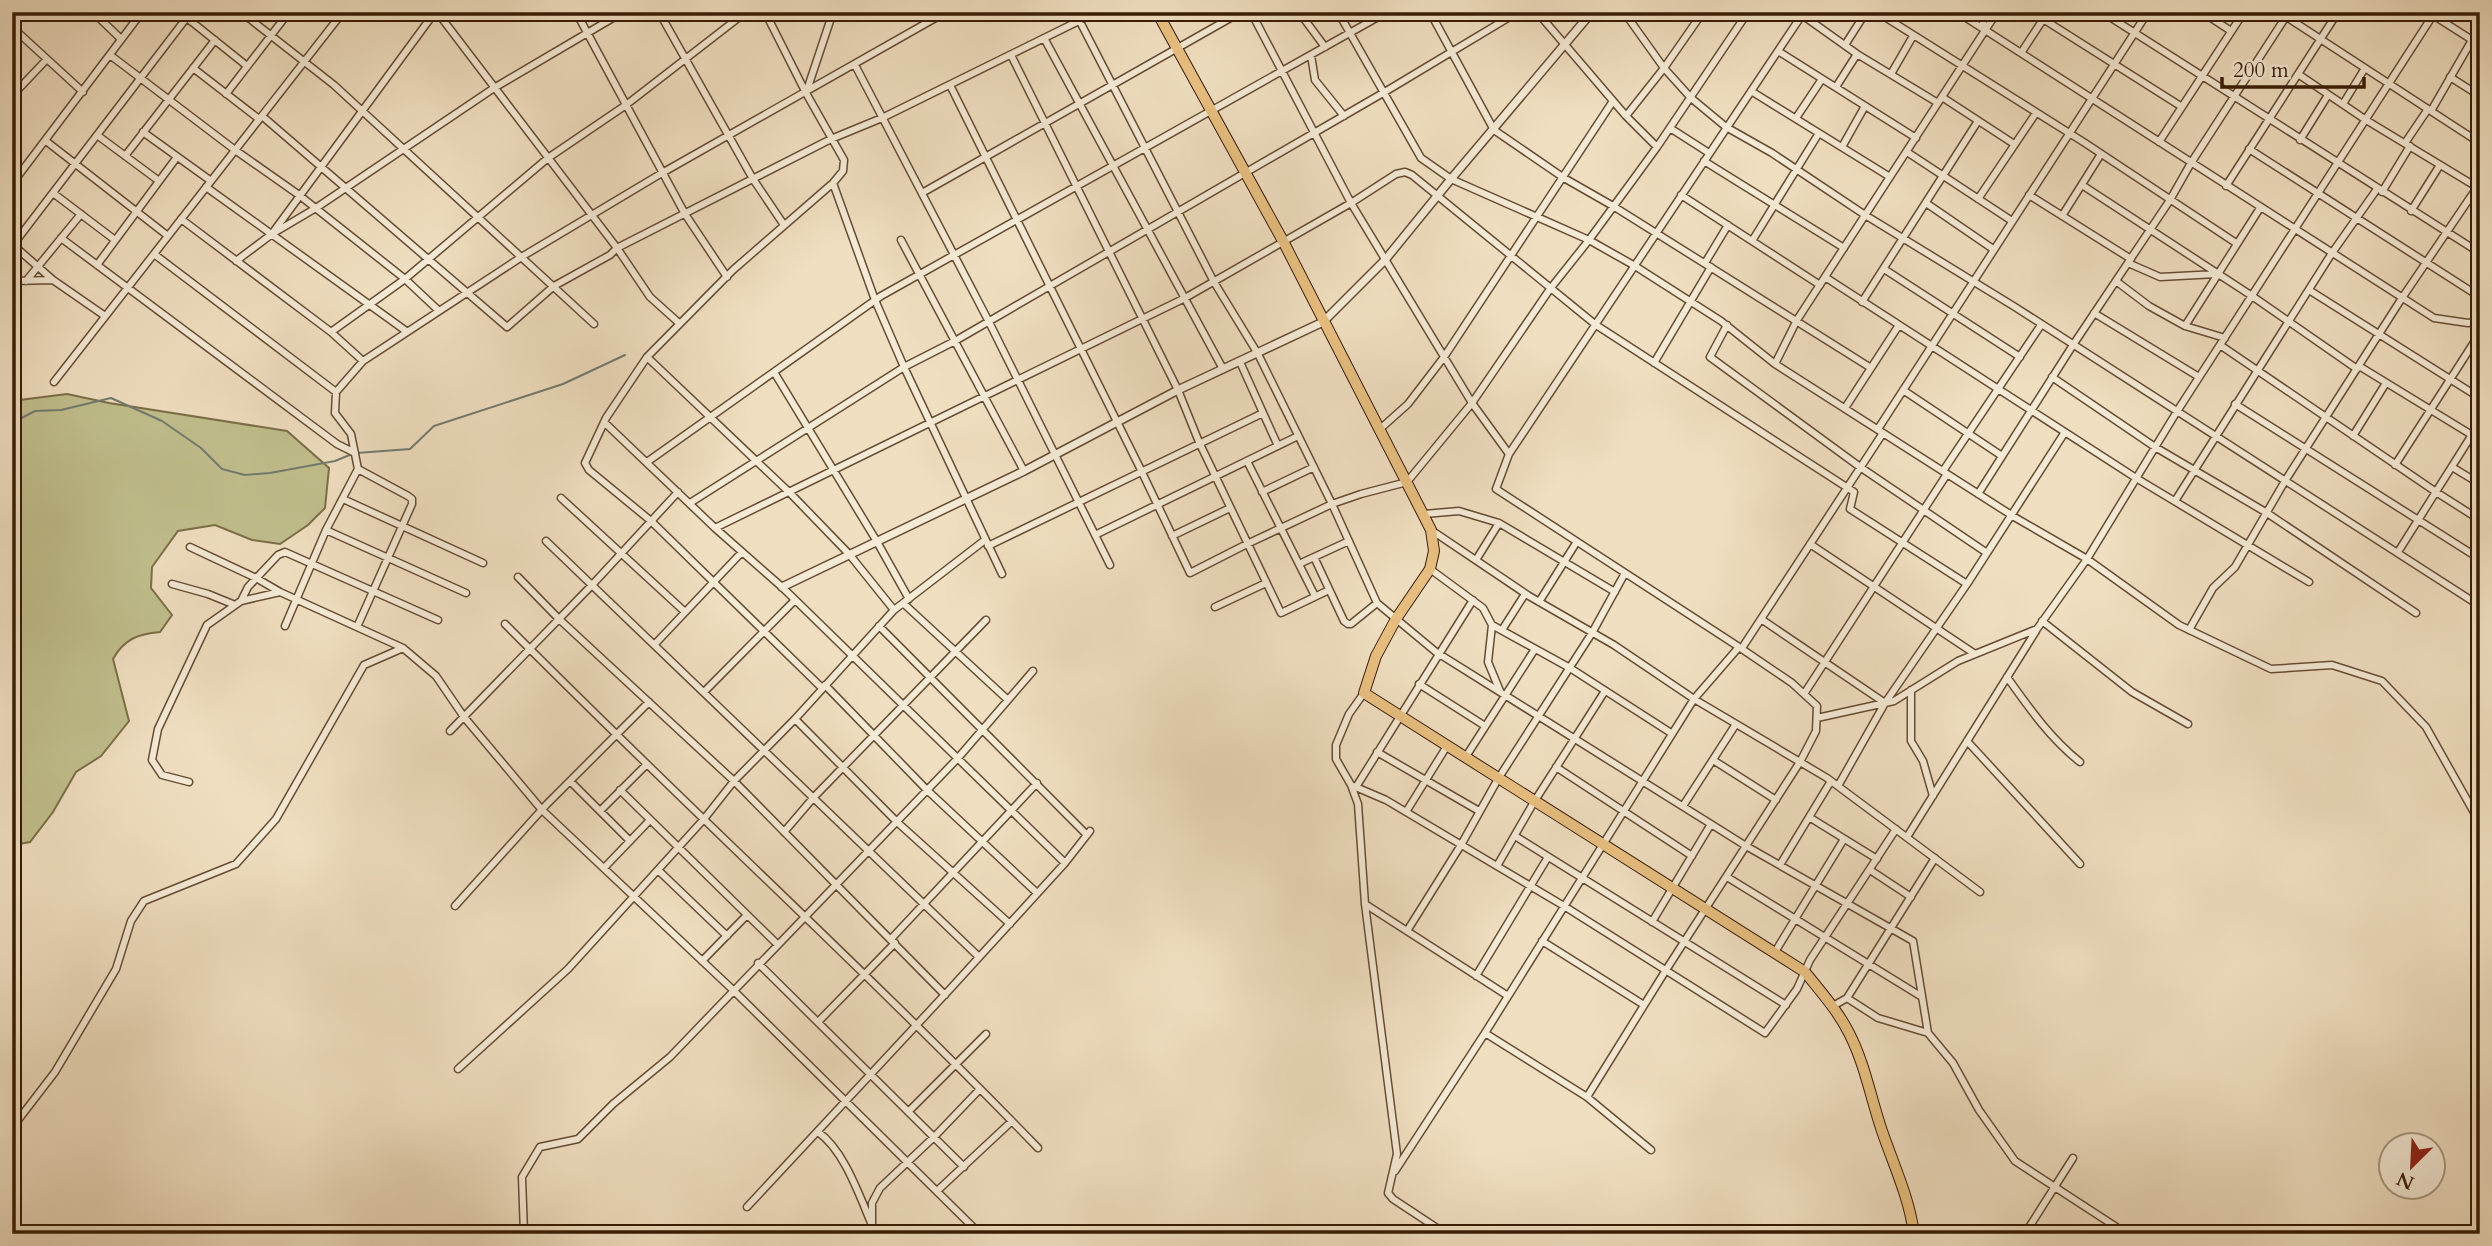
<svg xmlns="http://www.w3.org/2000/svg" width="2492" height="1246" viewBox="0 0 2492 1246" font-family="Cardo,serif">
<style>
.green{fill:#c0bf8d;stroke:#7c6e48;stroke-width:2}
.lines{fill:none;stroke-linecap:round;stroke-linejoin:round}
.stream{stroke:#737b6f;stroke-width:2}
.minor-casing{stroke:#664c33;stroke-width:9}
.tertiary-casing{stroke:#664c33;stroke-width:10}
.trunk-casing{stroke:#381c04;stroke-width:12}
.minor{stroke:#f5ead6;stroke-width:6}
.tertiary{stroke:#f5ead6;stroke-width:7}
.trunk{stroke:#e8bf80;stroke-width:10}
</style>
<rect width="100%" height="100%" fill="#efdec0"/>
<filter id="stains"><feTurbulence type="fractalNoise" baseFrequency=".00286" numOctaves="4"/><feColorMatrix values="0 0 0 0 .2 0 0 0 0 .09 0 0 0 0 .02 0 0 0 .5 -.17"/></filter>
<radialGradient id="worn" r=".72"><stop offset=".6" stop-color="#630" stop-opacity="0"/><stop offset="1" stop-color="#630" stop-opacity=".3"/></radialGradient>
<!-- green -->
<path class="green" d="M67 394 109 403 287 431 329 468 325 508 308 525 280 544 252 540 215 525 178 531 152 567 151 588 172 615 160 632C138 634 124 639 113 659L129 721 101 756 76 772 53 812 30 842 13 845 12 401Z"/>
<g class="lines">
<!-- stream -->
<path class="stream" d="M12 423 35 411 61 410 111 398 162 421 201 448 222 469 245 475 270 473 335 461 352 454
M357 453 410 449 434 426 563 384 625 355"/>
<!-- minor casing -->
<g class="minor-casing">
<path id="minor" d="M93 12 121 39
M241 12 334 85 594 324
M437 12 617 248 650 297 679 323
M576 12 685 214 727 277
M659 12 753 179 784 225
M765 12 806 93
M1075 12 1214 282 1258 354 1332 504 1377 603 1436 652 1746 846 1913 941 1928 1033 1953 1063 1979 1110 2015 1161 2127 1234
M1251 12 1351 203 1472 403 1509 454
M1299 12 1325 47
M1338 12 1421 158 1451 179 1589 240 1635 266 1721 321 1775 364 2016 518 2087 559 2179 625 2271 669 2332 665 2382 681 2426 727 2480 823
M1430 12 1494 130 1564 178 1613 206 1871 368
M1537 12 1626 116 1657 147
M1624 12 1664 68 1691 98 1726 127 1772 153 1865 215 2015 307 2480 606
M1798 12 1857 54 1938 103
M1877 12 2085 143 2236 243
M1957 12 2434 318 2468 323 2480 321
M1980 12 1985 30
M2102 12 2480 253
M2202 12 2231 31
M2279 12 2480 143
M2428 12 2480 45
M12 13 13 12
M187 18 247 66
M2043 19 2182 107
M1891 21 1898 12
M12 27 83 92
M1044 38 1223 369
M1845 45 1866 12
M1778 51 1916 138
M2021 53 2048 12
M110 55 235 150 299 195 405 279 438 310
M1011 55 1178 390 1199 442 1281 613 1329 590
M1311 55 1315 80 1344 116
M855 65 988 320 1110 565
M193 68 259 119
M1891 74 1913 36
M2298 74 2366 120 2480 189
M2450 77 2480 96
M950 85 1139 466 1190 573 1247 544 1332 504 1361 494 1407 482 1472 403 1550 289 1589 240 1657 147 1748 12
M1836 87 1857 54
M1751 91 1890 177
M226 94 289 12
M12 96 47 59
M1942 97 2014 144
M2343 104 2365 68
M2431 111 2472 40
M262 116 507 327 554 286 610 255 617 248 831 139 882 118 1097 12
M1626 116 1664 68 1703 12
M1796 118 1822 79
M1670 128 1709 153
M143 132 211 181
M97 135 159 181
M2300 140 2328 95
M46 141 168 236
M2159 142 2244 12
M2405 143 2428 109
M1842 147 1865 106
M2249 149 2480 297
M1907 152 2012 221
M125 156 215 40
M1704 161 1844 248
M833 183 875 300 904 367 1002 574
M12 184 142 12
M2082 185 2252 296 2357 369
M2226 186 2338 12
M206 187 406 331
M2382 192 2410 146
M53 193 115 240
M922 193 1241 12
M1681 195 1820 285
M2029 195 2131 259
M1978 199 2036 113
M1926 203 1993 249
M2411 211 2440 165
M2062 216 2101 154
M181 219 331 332 363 361
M274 231 435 12
M61 238 337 444 355 453
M901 240 1024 471
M1752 241 1819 133
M12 244 53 280
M13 245 191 12
M154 254 336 392 335 413 351 434 358 469 326 530 285 626
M236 261 272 234 316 208 494 88 623 12
M1705 263 1728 225
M2128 263 2160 277 2217 274
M97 265 177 157
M1884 269 2020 357
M1825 277 2136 478 2309 582
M12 281 53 280 105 316
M26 281 81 214
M2116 281 2149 306 2185 326 2225 338
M2309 290 2480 398
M1862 302 1978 121
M2094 313 2199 377
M1727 325 1710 357 1860 467 1987 553
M2185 326 2260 208
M331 332 405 279 548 158 626 105 746 12
M2220 345 2436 492 2480 520
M647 357 790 493 849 554 894 610
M1240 362 1278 446
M1654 363 1711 267
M1775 364 1797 320 1997 12
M2359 366 2480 440
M774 372 876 540 909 599
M2052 377 2155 447 2267 513 2416 613
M54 382 343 12
M1903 390 2002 456
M336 392 363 361 523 256 662 173 946 12
M2235 404 2472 554
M1845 408 1899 325
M604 422 715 528 782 587 1065 863
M1380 429 1408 404 1444 357 1613 101
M1878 429 2148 12
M2353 436 2386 383
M1247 461 1315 596
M647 462 881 296 1387 12
M2395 465 2480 333
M2452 467 2480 484
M1943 471 2041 325
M1262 492 1314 467
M1978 494 2073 345 2170 200 2191 163 2289 12
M561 498 685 612
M343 499 483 563
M2175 501 2332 253 2377 189
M690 503 904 367 955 341 1383 93 1518 12
M1424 514 1459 511 1499 523 1615 592
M715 528 1185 298 1351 203 1396 174 1405 172 1412 175 1596 325 1854 492 1850 509 1967 584
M326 530 466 593
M1431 530 1529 596 1614 645 1694 699 1827 778 1980 892
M1095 535 1298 436
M1172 536 1230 508
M546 541 979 957
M1810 544 1975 654
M988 546 1263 413
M190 547 256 578 280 592 403 648
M2398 552 2480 422
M1314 557 1344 621 1348 624H1351L1377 603
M1476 560 1499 523
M1299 564 1349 541
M1430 569 1483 608 1492 625 1488 662 1500 691
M518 577 559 619 734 781 945 995
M172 584 208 594 235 605
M241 601 280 592
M1539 602 1576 543
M903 603 1008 700
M1215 607 1266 583
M1761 619 1885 703
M2042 621 2132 692 2188 724
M505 624C680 801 864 968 1038 1148
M1492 625 1570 668 1671 733
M879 626 1087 835
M357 627 412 504V499L408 496 358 469
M1502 630 1525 594
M2189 630 2213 588 2235 567 2285 481 2402 298 2480 183
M655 644 742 552
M1742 648 1883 433
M2007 677C2029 708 2050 738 2080 762
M1419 684 1485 726
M825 685 927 790 1037 893
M822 688 651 521 589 470 585 463 606 418 647 357 733 270 833 183 843 171 844 160 806 93 833 12
M1911 690V741L1923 761 1933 796
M705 691 795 600
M1364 693 1349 714 1336 745V759L1351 785 1358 804 1365 904 1397 1154 1388 1193 1393 1199 1446 1234
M1804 694 1947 474
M1817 718 1894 701 1958 661 2037 629 2087 559 2176 413 2435 12
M795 719 897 822 1010 924
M450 731 593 584 678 492
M1967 741 2080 864
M1377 752 1479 811
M1465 758 1535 649
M1713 760 1776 800
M1556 767 1692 856
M570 781 630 841
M189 782 162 775 152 760 158 729 207 625 241 601 248 587 278 555 285 552 438 620
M1351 785 1386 800 1564 906 1765 1033 1797 989 1810 960 1896 829
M1838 786 1885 703 1967 584 2065 432
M1356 787 1473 600
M620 790 777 944
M1683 806 1736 724
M600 811 646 765
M1406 812 1447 746
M1809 817 1877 859
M784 832 814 797 986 620
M1515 836 1786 1005
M1907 837 2036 631
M1780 865 1831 781
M1497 866 1534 802 1605 691
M604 868 650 820
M658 870 727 936
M1870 870 1911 897
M1727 877 1922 997
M1365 904 1508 996
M455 906 547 804 649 702
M1652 922 1711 824
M1407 931 1461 845 1498 779 1592 633 1625 573
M891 939 1037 783
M1542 941 1644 1005
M1775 952 1844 839
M702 961 747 915
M758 963 964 1167
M1476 976 1548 857
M1847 998 1935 858
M1833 1006 1847 998 1878 1018 1928 1033
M818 1022 895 943
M1485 1033 1587 1097 1651 1150
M458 1069 568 969 704 819 734 781 795 719 894 610 985 540
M1587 1097 1666 970 1800 762 1816 731 1817 706 1792 683 1739 647 1496 489 1509 454 1804 12
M909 1111 986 1034
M12 1128 55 1072 116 969 131 921 144 901 236 864 276 819 364 665 403 648 436 676 464 717 542 810 732 989 980 1234
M818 1132C844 1150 859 1195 872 1225L873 1234
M1395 1171 1485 1033 1694 699 1739 647
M937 1191 1012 1121
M747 1207 951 988 1065 863 1090 831
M872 1225V1203L880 1188 934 1137 980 1089
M2028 1229 2073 1158
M524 1234 522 1177 540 1147 578 1139 613 1104 670 1057 958 758 1033 671"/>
</g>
<!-- tertiary casing -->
<g class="tertiary-casing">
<path id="tertiary" d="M782 587 1024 471 1178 390 1323 322 1385 260 1451 179 1592 12"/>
</g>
<!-- trunk casing -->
<g class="trunk-casing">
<path id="trunk" d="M1157 12 1283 241 1431 530 1434 551 1430 569 1396 619 1376 656 1364 693 1805 972C1821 992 1838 1011 1849 1033 1865 1064 1871 1099 1882 1131 1894 1166 1909 1197 1914 1234"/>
</g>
<!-- minor -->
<use href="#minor" class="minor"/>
<!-- tertiary -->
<use href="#tertiary" class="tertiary"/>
<!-- trunk -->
<use href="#trunk" class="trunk"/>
</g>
<!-- margin -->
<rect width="2492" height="1246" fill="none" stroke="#efdec0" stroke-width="42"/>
<rect x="14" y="14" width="2464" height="1218" fill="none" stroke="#381c04" stroke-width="3.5"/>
<rect x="21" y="21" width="2450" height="1204" fill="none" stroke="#381c04" stroke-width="2"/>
<!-- north arrow -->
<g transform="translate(2412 1166) rotate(204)"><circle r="33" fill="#f5ead6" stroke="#a99882" stroke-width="2"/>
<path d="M0-5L12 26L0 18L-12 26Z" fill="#8f2418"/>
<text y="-10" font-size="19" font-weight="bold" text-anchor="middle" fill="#381c04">N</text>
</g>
<!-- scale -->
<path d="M2222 77v10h142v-10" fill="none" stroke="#381c04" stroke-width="3.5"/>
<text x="2233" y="77" font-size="21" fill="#381c04" stroke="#f5ead6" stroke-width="5" paint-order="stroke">200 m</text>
<rect width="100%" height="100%" filter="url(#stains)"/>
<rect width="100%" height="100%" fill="url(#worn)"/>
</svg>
